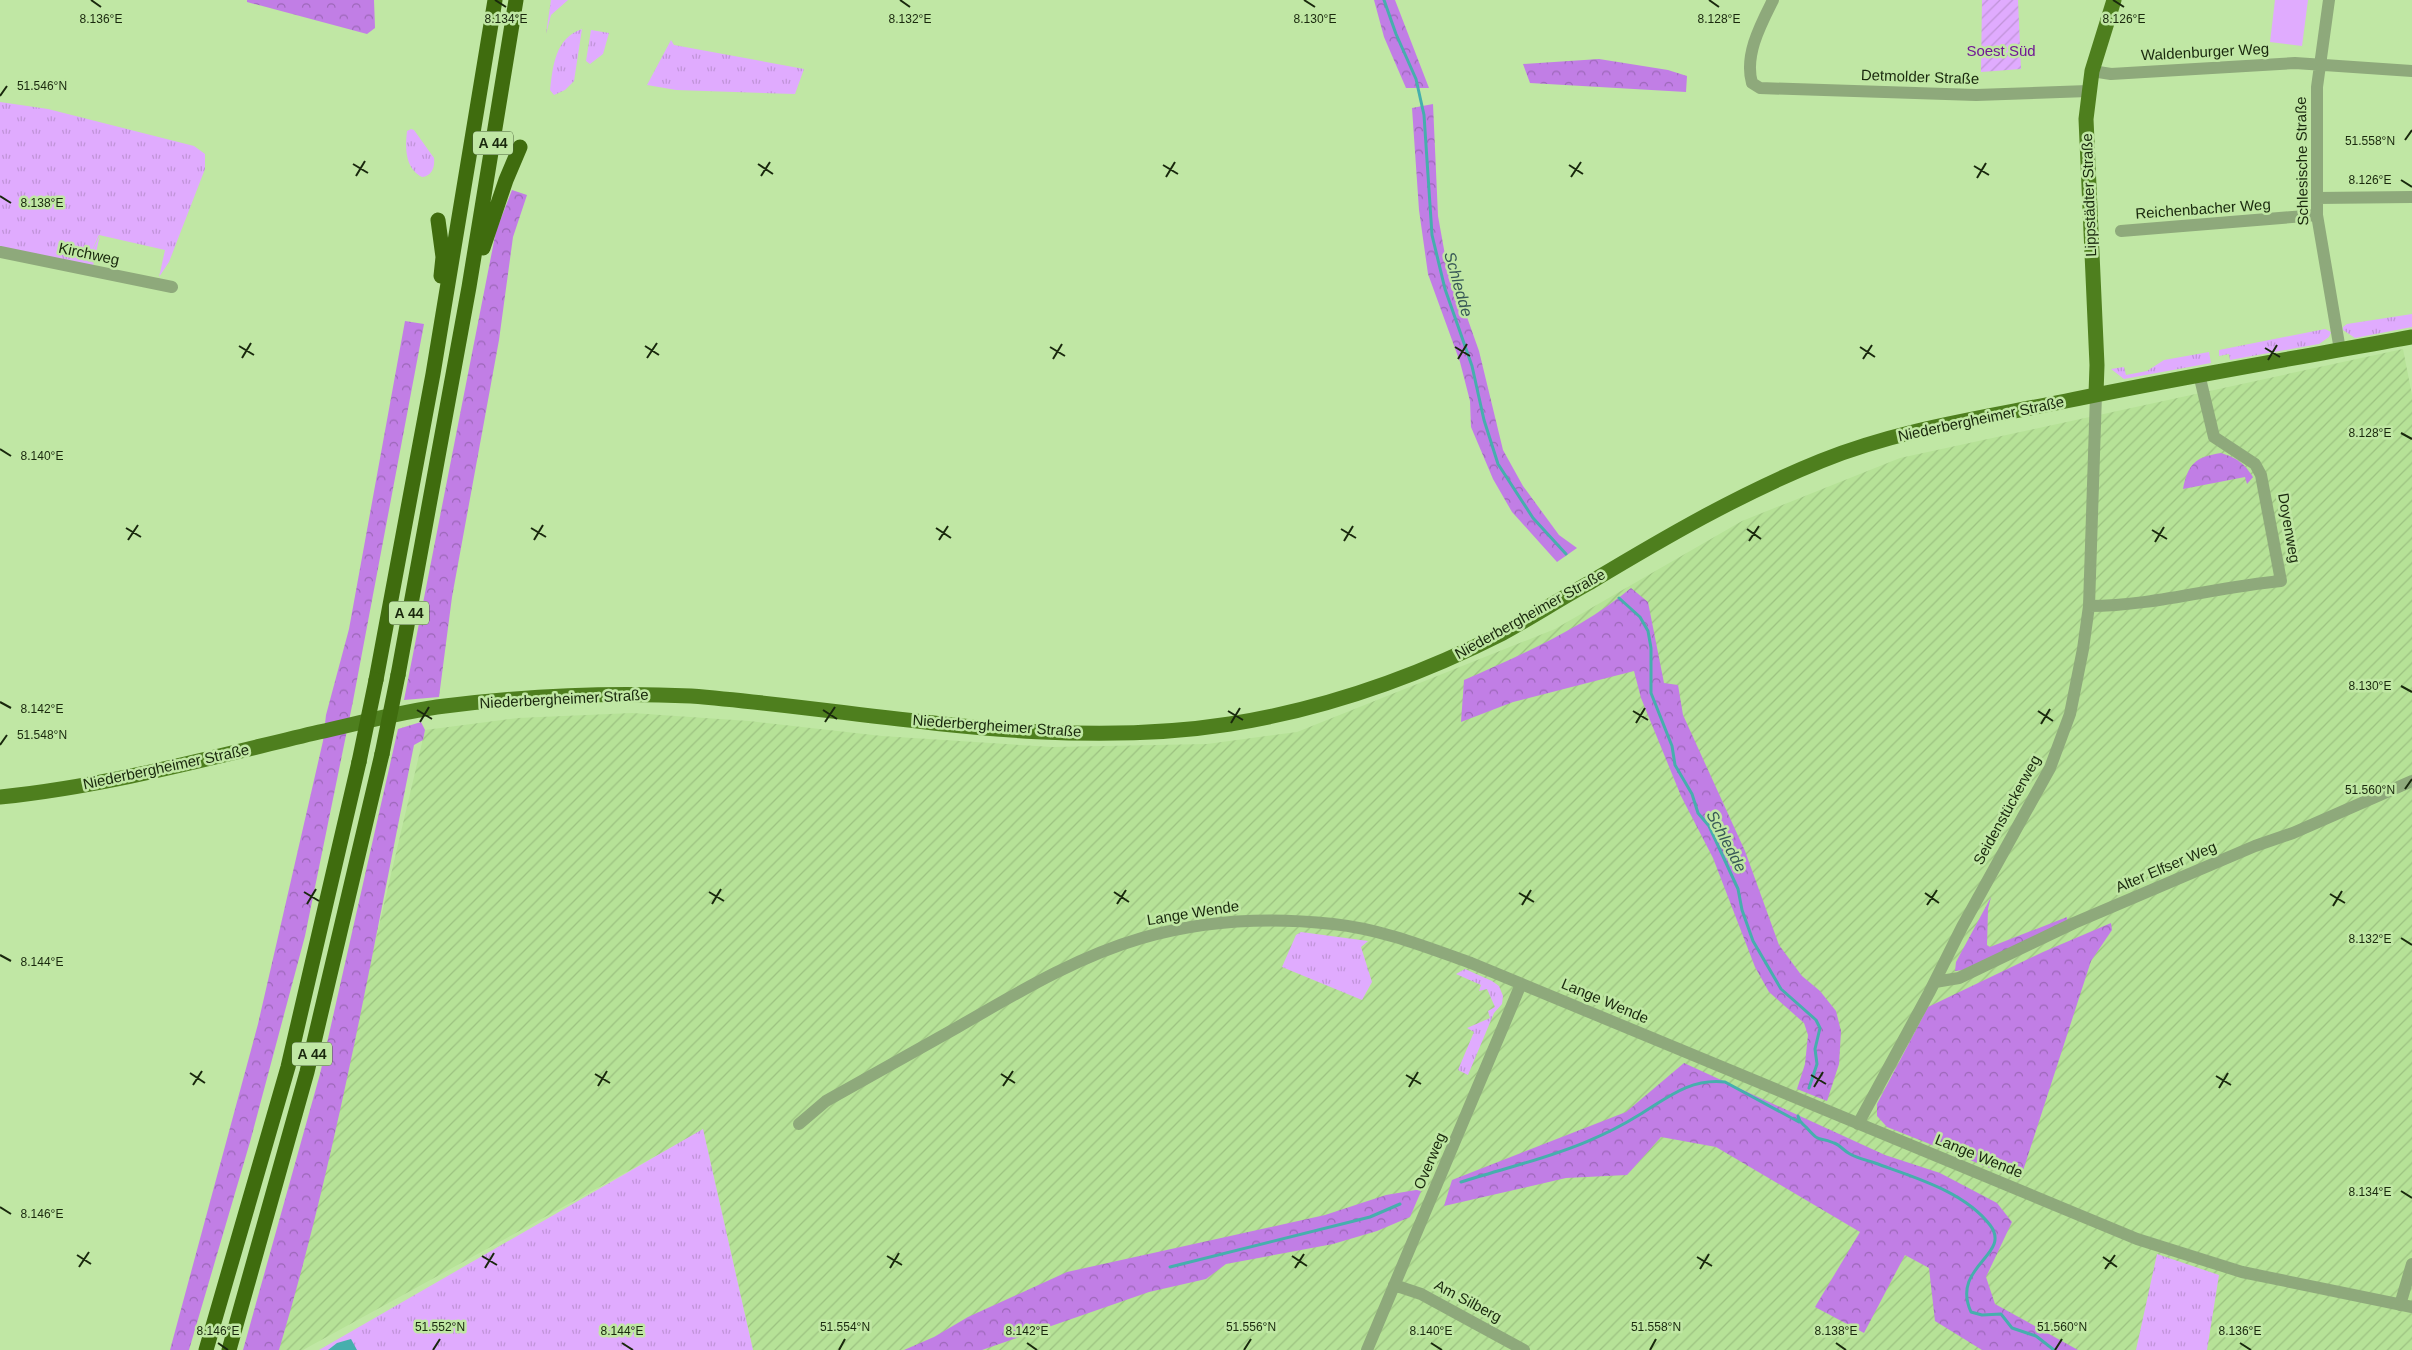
<svg xmlns="http://www.w3.org/2000/svg" width="2412" height="1350" viewBox="0 0 2412 1350" font-family="Helvetica,sans-serif">
<style>
.industrial{fill:url(#industrial-furrows)}
.grass{fill:url(#grass-tufts)}
.forest{fill:url(#forest-crowns)}
.park{fill:#e0abfe}
.garden{fill:url(#garden-furrows)}
.water{fill:#46afad}
.lines{fill:none;stroke-linecap:round;stroke-linejoin:round}
.stream{stroke:#46afad;stroke-width:3}
.minor{stroke:#8ea97b;stroke-width:12}
.major{stroke:#4e7f1e;stroke-width:15}
.highway{stroke:#3f6c0e;stroke-width:15}
.highway-bridge{stroke:#3f6c0e;stroke-width:15}
.ticks{fill:none;stroke:#19280d;stroke-width:2}
.labels{text-anchor:middle;stroke-width:5;stroke-linejoin:round;paint-order:stroke}
.shield{fill:#c0e7a4;stroke:#4b613a;stroke-width:1}
.shield-label{font-size:14px;font-weight:bold;fill:#19280d}
.park-label{font-size:15px;fill:#701794;stroke:#c0e7a4}
.street-label{font-size:15px;fill:#19280d;stroke:#c0e7a4}
.water-label{font-size:16px;font-style:italic;fill:#385957;stroke:#c0e7a4}
.ticks-label{font-size:12px;text-anchor:middle;fill:#19280d;stroke:#c0e7a4;stroke-width:5;stroke-linejoin:round;paint-order:stroke}
</style>
<defs>
<pattern id="industrial-furrows" width="10" height="10" patternUnits="userSpaceOnUse" patternTransform="scale(1.25)"><rect width="10" height="10" fill="#b6e297"/><path d="M-1 1l2-2M0 10L10 0M9 11l2-2" fill="none" stroke="#9cc281"/></pattern>
<pattern id="grass-tufts" width="24" height="20" patternUnits="userSpaceOnUse" patternTransform="scale(1.25)"><rect width="24" height="20" fill="#e0abfe"/><path d="M3 7l-1-3M5 7V3M7 7l1-3M15 17l-1-3M17 17v-4M19 17l1-3" fill="none" stroke="#c093d8"/></pattern>
<pattern id="forest-crowns" width="20" height="18" patternUnits="userSpaceOnUse" patternTransform="scale(1.25)"><rect width="20" height="18" fill="#c17ee5"/><path d="M2 6a3 3 0 1 1 6 0M12 15a3 3 0 1 1 6 0" fill="none" stroke="#9c67b8"/></pattern>
<pattern id="garden-furrows" width="10" height="10" patternUnits="userSpaceOnUse" patternTransform="scale(1.25)"><rect width="10" height="10" fill="#e0abfe"/><path d="M-1 1l2-2M0 10L10 0M9 11l2-2" fill="none" stroke="#c093d8"/></pattern>
</defs>
<rect width="100%" height="100%" fill="#c0e7a4"/>
<!-- industrial -->
<path class="industrial" d="M2403 349 2412 395V1350H753L703 1130 303 1350H279L425 730 518 718 632 713 749 721 882 736 1052 747 1207 744 1297 732 1555 629 1742 521 1900 458Z"/>
<!-- grass -->
<path class="grass" d="M551 0H568L551 15 546 34Z
M582 29 574 81 565 90 554 95 550 90C553 66 555 38 582 29Z
M591 30 609 33 603 54 590 64 586 61Z
M671 40 674 45 804 69 795 94 676 90 647 85Z
M0 102 48 109 194 146 205 154V169L169 262 159 277 165 250 99 235 90 255 100 235 93 266 0 247Z
M411 129 414 130 434 158C435 167 432 176 422 177 405 169 405 147 407 131Z
M2412 314V327L2355 338 2343 330V327L2347 324Z
M2325 329 2331 332 2329 337 2319 344 2230 360 2229 354 2219 356V350Z
M2209 352 2211 363 2124 379 2111 369 2124 367 2126 375 2147 371 2164 360Z
M1301 932 1368 941 1361 947 1372 982 1362 1000 1282 967 1296 935Z
M1465 969 1492 981 1499 986 1503 996 1502 1004 1494 1013 1468 1075 1458 1070 1474 1032 1467 1028 1490 1018 1488 1011 1495 1007 1487 989 1479 991 1481 985 1456 974Z
M703 1129 753 1350H319Z
M2157 1254 2219 1275 2207 1350H2136Z"/>
<!-- forest -->
<path class="forest" d="M247 0H374L375 28 367 34 247 2Z
M1374 0H1395L1429 88H1406L1384 37Z
M1599 59 1668 70 1687 76 1686 92 1530 83 1523 64Z
M1433 104 1438 216 1445 255 1479 351 1503 450 1523 486 1559 535 1577 548 1557 562 1512 512 1493 479 1471 427 1470 401 1460 362 1428 274 1419 210 1412 108Z
M512 190 527 195 513 237 499 340 452 597 439 697 404 700 496 231Z
M405 321 424 324 353 701 305 936 250 1142 189 1350H170L258 1024 323 741 326 715 349 629Z
M2221 453C2237 458 2244 463 2253 477L2247 484 2245 477 2183 489C2188 464 2195 457 2221 453Z
M1631 588 1648 602 1664 683 1678 685 1683 715 1745 851 1779 945 1802 976 1820 991 1836 1011 1841 1031 1839 1064 1827 1101 1797 1089 1805 1064 1808 1035 1804 1023 1769 992 1755 967 1713 858 1681 796 1641 698 1634 671 1513 702 1461 722 1464 680C1519 656 1585 627 1631 588Z
M421 722 425 730 423 740 414 745C373 947 338 1152 279 1350H243L320 1074 398 729Z
M1991 897 1988 909 1987 945 1990 947 2067 917V921L1963 970 1955 971 1956 962Z
M2111 923 2112 930 2091 961 2020 1180 1887 1127 1877 1116V1104L1928 1007 2043 952Z
M1684 1063 1885 1155 1940 1173 1997 1203 2012 1222 1986 1277 1995 1304 2078 1350H1982L1935 1321 1929 1268 1905 1255 1864 1333 1815 1307 1860 1232 1716 1147 1661 1137 1627 1175 1566 1178 1444 1206 1452 1180 1626 1112Z
M1422 1189 1410 1217 1377 1231 1333 1244 1226 1264 1206 1279 1149 1292 982 1350H904L934 1337 968 1317 1067 1272 1325 1215 1386 1195Z"/>
<!-- park -->
<path class="park" d="M2275 0H2308L2302 46 2270 42Z"/>
<!-- garden -->
<path class="garden" d="M1982 0H2018L2021 69 1981 72Z"/>
<!-- water -->
<path class="water" d="M351 1339 357 1350H328L337 1343Z"/>
<g class="lines">
<!-- stream -->
<path class="stream" d="M1384 0 1396 34 1416 79 1424 115 1432 235 1445 289 1472 366 1484 420 1498 464 1533 518 1566 554
M1619 598 1640 617 1648 631 1651 648V693L1672 746 1675 765 1692 794 1698 813 1709 826 1738 889 1742 910 1753 941 1781 989 1816 1020 1820 1028 1815 1049 1817 1064 1809 1088
M1798 1116C1799 1122 1802 1123 1806 1127 1822 1145 1816 1135 1834 1143 1840 1145 1844 1151 1850 1154 1857 1158 1866 1160 1875 1163 1913 1177 1964 1191 1990 1225 2013 1255 1950 1266 1971 1312L1982 1315 2001 1314 2012 1328 2036 1336 2054 1350
M1461 1182C1502 1169 1549 1158 1588 1141 1605 1134 1623 1125 1639 1115 1667 1098 1690 1078 1725 1082L1799 1122
M1170 1267 1370 1217 1400 1204"/>
<!-- minor -->
<path class="minor" d="M1773 0C1761 24 1744 55 1752 83L1760 88 1976 95 2088 91
M2329 0 2317 87V215L2340 350
M2092 71 2111 74 2295 63 2412 71
M2317 198 2412 197
M2121 231 2317 215
M0 252 172 287
M2089 606C2153 606 2216 587 2281 581L2261 475 2255 464 2214 437 2199 374
M1935 982 1959 978 2074 923 2255 846 2293 833 2412 781
M799 1124 826 1101C870 1076 914 1052 958 1027 1017 993 1076 957 1142 938 1204 920 1269 917 1333 924 1381 929 1426 947 1471 963L2137 1239 2242 1272 2412 1307
M1858 1124 1929 993 1962 927 2050 768 2070 714 2083 649 2089 606 2096 394
M1394 1285 1421 1294 1524 1350
M2400 1305 2412 1264
M1367 1350 1521 984"/>
<!-- major -->
<path class="major" d="M2096 394 2097 365 2086 119 2092 71 2114 0
M0 797C108 786 213 757 319 732 360 723 403 711 445 706 526 696 609 692 691 696 869 710 1051 752 1230 724 1325 709 1418 676 1503 633 1532 617 1560 599 1589 583 1664 538 1739 494 1821 461 1901 429 1982 418 2066 401 2181 377 2296 358 2412 337"/>
<!-- highway -->
<path class="highway" d="M438 220 443 257 441 276
M483 248 506 180 520 147
M398 675 469 287 516 0
M376 680 433 374 495 0
M206 1350 288 1067 359 762
M229 1350 307 1072 382 754"/>
<!-- highway-bridge -->
<path class="highway-bridge" d="M382 754 398 675
M359 762 376 680"/>
</g>
<!-- ticks -->
<path class="ticks" d="M91 0 101 7M495 0 506 7M900 0 910 7M1304 0 1315 7M1709 0 1719 7M2113 0 2124 7M0 96 7 86M2405 140 2412 130M353 164 368 173M758 164 773 174M1163 165 1178 174M1569 165 1583 174M1974 166 1989 175M356 176 365 161M761 176 770 162M1166 177 1175 162M1571 177 1581 162M1977 178 1986 163M2401 180 2412 187M0 196 11 203M239 346 254 355M645 346 659 355M1050 347 1065 356M1455 347 1470 356M1860 347 1875 357M2265 348 2280 357M242 358 251 343M647 358 657 343M1053 359 1062 344M1458 359 1467 344M1863 359 1872 345M2268 360 2277 345M2401 433 2412 439M0 449 11 456M126 528 141 537M531 528 546 537M936 528 951 538M1341 529 1356 538M1747 529 1761 539M2152 530 2167 539M128 540 138 525M534 540 543 525M939 540 948 526M1344 541 1353 526M1749 541 1759 526M2155 542 2164 527M2401 686 2412 692M0 702 11 708M417 710 432 719M823 710 837 719M1228 711 1243 720M1633 711 1648 720M2038 711 2053 721M420 722 429 707M825 722 835 707M1231 723 1240 708M1636 723 1645 708M2041 724 2050 709M0 745 7 735M2405 789 2412 779M304 892 319 901M709 892 724 901M1114 892 1129 902M1519 893 1534 902M1925 893 1939 903M2330 894 2345 903M307 904 316 889M712 904 721 889M1117 904 1126 890M1522 905 1531 890M1927 905 1937 890M2333 906 2342 891M2401 938 2412 945M0 955 11 961M190 1073 205 1083M595 1074 610 1083M1001 1074 1015 1083M1406 1075 1421 1084M1811 1075 1826 1084M2216 1076 2231 1085M193 1085 202 1071M598 1086 607 1071M1003 1086 1013 1071M1409 1087 1418 1072M1814 1087 1823 1072M2219 1088 2228 1073M2401 1191 2412 1198M0 1207 11 1214M77 1255 91 1264M482 1256 497 1265M887 1256 902 1265M1292 1256 1307 1266M1697 1257 1712 1266M2103 1257 2117 1267M79 1267 89 1252M485 1268 494 1253M890 1268 899 1253M1295 1268 1304 1254M1700 1269 1709 1254M2105 1269 2115 1255M218 1343 228 1350M622 1343 633 1350M1027 1343 1037 1350M1431 1343 1442 1350M1836 1343 1846 1350M2240 1343 2251 1350M433 1350 440 1339M839 1350 845 1339M1244 1350 1251 1339M1650 1350 1656 1339M2055 1350 2062 1339"/>
<g class="labels">
<!-- shield labels -->
<g class="shield">
<rect x="473" y="131.5" width="40" height="23" rx="4"/>
<rect x="389" y="601.5" width="40" height="23" rx="4"/>
<rect x="292" y="1042.5" width="40" height="23" rx="4"/>
</g>
<g class="shield-label">
<text x="493" y="148">A 44</text>
<text x="409" y="618">A 44</text>
<text x="312" y="1059">A 44</text>
</g>
<!-- park labels -->
<g class="park-label">
<text x="2001" y="56">Soest Süd</text>
</g>
<!-- street labels -->
<g class="street-label">
<text transform="translate(2205 52) rotate(-3)" y="5">Waldenburger Weg</text>
<text transform="translate(1920 77) rotate(2)" y="5">Detmolder Straße</text>
<text transform="translate(2302 161) rotate(-91)" y="5">Schlesische Straße</text>
<text transform="translate(2089 195) rotate(-92)" y="5">Lippstädter Straße</text>
<text transform="translate(2203 209) rotate(-4)" y="5">Reichenbacher Weg</text>
<text transform="translate(89 254) rotate(12)" y="5">Kirchweg</text>
<text transform="translate(1981 419) rotate(-12)" y="5">Niederbergheimer Straße</text>
<text transform="translate(2289 528) rotate(80)" y="5">Doyenweg</text>
<text transform="translate(1530 614) rotate(-29)" y="5">Niederbergheimer Straße</text>
<text transform="translate(564 699) rotate(-3)" y="5">Niederbergheimer Straße</text>
<text transform="translate(997 726) rotate(4)" y="5">Niederbergheimer Straße</text>
<text transform="translate(166 767) rotate(-12)" y="5">Niederbergheimer Straße</text>
<text transform="translate(2007 810) rotate(-61)" y="5">Seidenstückerweg</text>
<text transform="translate(2166 867) rotate(-23)" y="5">Alter Elfser Weg</text>
<text transform="translate(1193 913) rotate(-9)" y="5">Lange Wende</text>
<text transform="translate(1605 1001) rotate(23)" y="5">Lange Wende</text>
<text transform="translate(1979 1156) rotate(22)" y="5">Lange Wende</text>
<text transform="translate(1430 1161) rotate(-67)" y="5">Overweg</text>
<text transform="translate(1468 1301) rotate(28)" y="5">Am Silberg</text>
</g>
<!-- water labels -->
<g class="water-label">
<text transform="translate(1459 284) rotate(74)" y="6">Schledde</text>
<text transform="translate(1727 841) rotate(62)" y="6">Schledde</text>
</g>
</g>
<g class="ticks-label">
<text x="101" y="23">8.136°E</text>
<text x="506" y="23">8.134°E</text>
<text x="910" y="23">8.132°E</text>
<text x="1315" y="23">8.130°E</text>
<text x="1719" y="23">8.128°E</text>
<text x="2124" y="23">8.126°E</text>
<text x="42" y="90">51.546°N</text>
<text x="2370" y="145">51.558°N</text>
<text x="2370" y="184">8.126°E</text>
<text x="42" y="207">8.138°E</text>
<text x="2370" y="437">8.128°E</text>
<text x="42" y="460">8.140°E</text>
<text x="2370" y="690">8.130°E</text>
<text x="42" y="713">8.142°E</text>
<text x="42" y="739">51.548°N</text>
<text x="2370" y="794">51.560°N</text>
<text x="2370" y="943">8.132°E</text>
<text x="42" y="966">8.144°E</text>
<text x="2370" y="1196">8.134°E</text>
<text x="42" y="1218">8.146°E</text>
<text x="440" y="1331">51.552°N</text>
<text x="845" y="1331">51.554°N</text>
<text x="1251" y="1331">51.556°N</text>
<text x="1656" y="1331">51.558°N</text>
<text x="2062" y="1331">51.560°N</text>
<text x="218" y="1335">8.146°E</text>
<text x="622" y="1335">8.144°E</text>
<text x="1027" y="1335">8.142°E</text>
<text x="1431" y="1335">8.140°E</text>
<text x="1836" y="1335">8.138°E</text>
<text x="2240" y="1335">8.136°E</text>
</g>
</svg>
